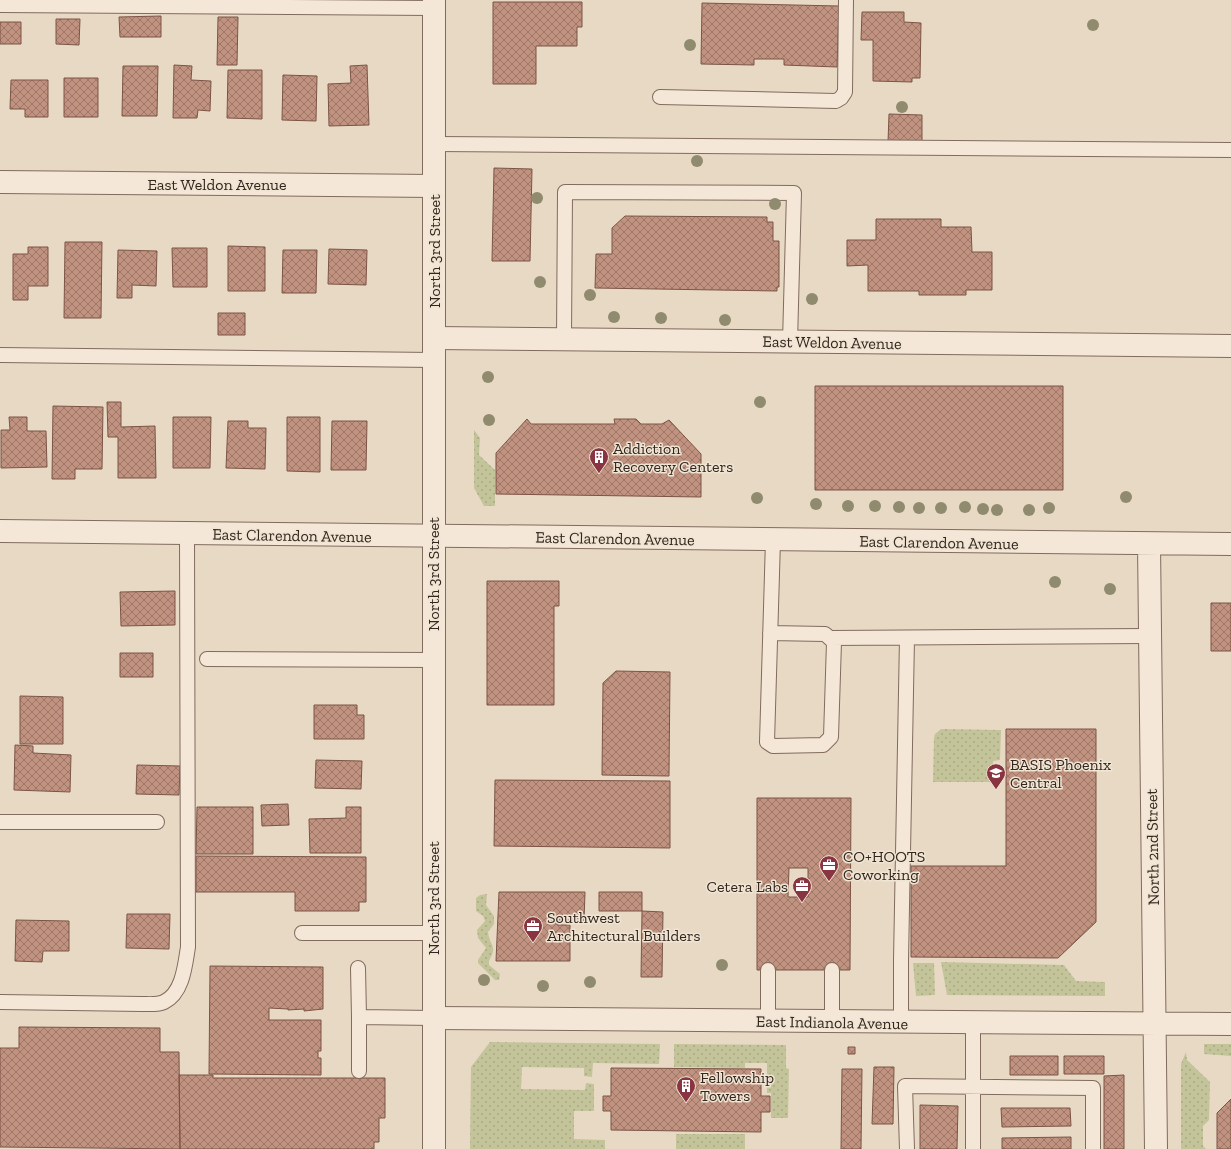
<svg xmlns="http://www.w3.org/2000/svg" width="1231" height="1149" viewBox="0 0 1231 1149" font-family="'Zilla Slab',serif">
<style>
.grass{fill:url(#grass-dots)}
.building{fill:url(#building-cross-hatch);stroke:#7c5446;fill-rule:evenodd}
.lines{fill:none;stroke-linecap:round;stroke-linejoin:round}
.service-casing{stroke:#806b5d;stroke-width:16}
.minor-casing{stroke:#806b5d;stroke-width:24}
.tertiary-casing{stroke:#806b5d;stroke-width:24}
.service{stroke:#f4e7d7;stroke-width:14}
.minor{stroke:#f4e7d7;stroke-width:22}
.tertiary{stroke:#f4e7d7;stroke-width:22}
.tree{fill:#908b6f}
.labels{text-anchor:middle;stroke-width:3;stroke-linejoin:round;paint-order:stroke}
.street-label{font-size:16px;fill:#32261f;stroke:#f0e4d3}
.poi-label{font-size:16px;fill:#32261f;stroke:#f0e4d3;text-anchor:start}
</style>
<defs>
<pattern id="grass-dots" width="8" height="8" patternUnits="userSpaceOnUse"><rect width="8" height="8" fill="#c4c49a"/><path d="M2 2h.1M6 6h.1" fill="none" stroke="#a9a884" stroke-width="1.8" stroke-linecap="round"/></pattern>
<pattern id="building-cross-hatch" width="8" height="8" patternUnits="userSpaceOnUse"><rect width="8" height="8" fill="#c19280"/><path d="M0 0l8 8M0 8l8-8" fill="none" stroke="#9d7768"/></pattern>
</defs>
<rect width="100%" height="100%" fill="#e8d9c5"/>
<!-- grass -->
<path class="grass" d="M474 430 480 438 479 455 495 470V506H484L474 488Z
M941 729 1001 730 1000 760 993 761V782H933L934 738 935 734Z
M487 894 486 905 494 916V924L488 932C490 947 498 945 489 961V965L500 974 499 980H495L478 963V960L486 948 478 938 477 930 485 921 483 916 476 911V898L480 895Z
M941 962 1064 965 1076 981 1105 982V996L947 995Z
M913 963H934L935 995 916 996Z
M490 1042 660 1044 659 1064 593 1063 592 1077 584 1076V1068L522 1067 521 1089 585 1090 586 1083 594 1084V1111H574V1139L605 1140V1149H470L471 1067Z
M674 1044 786 1045V1068L789 1069 788 1118H771V1093H767V1063H745V1068L674 1067Z
M1204 1044H1231V1056L1204 1054Z
M1186 1052 1187 1060 1210 1082 1209 1120 1203 1126V1146L1206 1149H1181V1064Z
M676 1134H745V1149H676Z"/>
<!-- building -->
<path class="building" d="M493 2H582V27H577V46H536V84H493Z
M702 3 839 6 837 67 784 65V59H754V65L701 64Z
M862 12H904V22L921 23 920 78H912V82L873 81V40H861Z
M161 16V37H120L119 17Z
M218 17H238L237 65H217Z
M56 19H80L79 45 56 44Z
M0 22H21V44H0Z
M174 65 192 66 191 80 211 81 210 111 198 110 197 118H173Z
M367 65 369 125 329 126 328 84 351 83 350 66Z
M123 66H158L157 116H122Z
M228 70H262V119L227 118Z
M283 75 317 76 316 121 282 120Z
M64 78H98V117H64Z
M11 80H48V117H25V109H10Z
M889 114 922 115V143L888 142Z
M494 168 532 169 530 261H492Z
M625 216 767 217V222H773V241H779V287H777V291L595 288 596 254H612V228Z
M876 219H941V227H971L972 252H992V290H966V295H919V291H868V265L847 266V240H876Z
M65 242H102L101 318H64Z
M228 246 265 247V291H228Z
M28 247H48V286H28V300H13V254H28Z
M172 248H207V287H173Z
M329 249 367 250 366 285 328 284Z
M118 250 157 251 156 286 132 285V298H117Z
M283 250H317L316 293H282Z
M218 313H245V335H218Z
M815 386H1063V490H815Z
M107 402H121V427L155 426 156 478H118V437H108Z
M53 406 103 407 102 469H75V479H52Z
M9 417H27V431H46L47 467 1 468V430H10Z
M173 417H211L210 468H173Z
M287 417H320V472L287 471Z
M527 419 531 424H615L614 419H636L641 424H662L669 420 701 454V497L496 494V453Z
M228 421H248V428H266L265 469 226 468Z
M332 421H367L366 470H331Z
M487 581H559V606H554V705H487Z
M175 591V625L121 626 120 592Z
M1211 603H1231V651H1211Z
M120 653H153V677H120Z
M616 671 670 672 669 776 602 775 603 683Z
M20 696 63 697V744H20Z
M314 705H357V715H364V739H314Z
M1006 729H1096V922L1058 958 911 957V866H1006Z
M15 745 33 746V753L71 755 70 792 14 790Z
M316 760 362 761 361 789 315 788Z
M137 765 180 766 179 795 136 794Z
M495 780 670 781V848L494 846Z
M757 798H851L850 970H757ZM789 868H808V897H788Z
M288 804 289 825 262 826 261 805Z
M197 807H253V854H196Z
M346 807H361V853H310L309 819 346 818Z
M196 856 366 857V902H359V911H295V892H196Z
M499 892H585L584 921H558V925H570V961H496Z
M599 892H642V911H599Z
M642 911 663 912 662 977H641Z
M127 914H170L169 949 126 948Z
M16 920 69 921V951H43L42 962 15 961Z
M210 966 323 967V1009L304 1011V1009L288 1010V1009L269 1008V1020H321V1051H318V1058H321V1075L209 1074Z
M19 1027 160 1028V1052H179L180 1149 0 1147V1048H19Z
M848 1047H855V1054H848Z
M1010 1056H1058V1075H1010Z
M1064 1056H1104V1074H1064Z
M874 1067H894L893 1124H872Z
M611 1068 761 1069V1096H770V1112H761V1132L611 1130V1111H603V1096H611Z
M842 1069H862L861 1149H841Z
M179 1075H213V1078H385V1118H379V1142H374V1149H180Z
M1124 1075V1149H1104V1076Z
M1231 1099V1149H1217V1113Z
M920 1105 958 1106 957 1149H920Z
M1001 1108H1070L1071 1126 1002 1127Z
M1071 1137V1149H1002V1138Z"/>
<g class="lines">
<!-- service casing -->
<g class="service-casing">
<path id="service" d="M0 5 434 8
M660 97 836 101 841 98 845 92 846 0
M434 144 1231 150
M564 339 565 192 794 193 790 342
M0 355 434 360
M770 633 825 634 834 642 831 737 823 745 773 746 767 742 773 540
M830 638 1150 636
M207 659 433 660
M0 822H157
M302 933H433
M358 968 359 1017
M768 970V1021
M832 970V1022
M0 1002 142 1004C149 1004 158 1005 164 1002 183 993 185 965 188 947L187 533
M901 1022V960L907 638
M973 1023V1149
M359 1071V1017L433 1018
M907 1149 905 1086 1093 1088V1149"/>
</g>
<!-- minor casing -->
<g class="minor-casing">
<path id="minor" d="M0 182 434 186
M434 338 1231 346
M0 531 1231 544
M1149 544 1156 1149
M433 1018 1231 1024"/>
</g>
<!-- tertiary casing -->
<g class="tertiary-casing">
<path id="tertiary" d="M434 1149V0"/>
</g>
<!-- service -->
<use href="#service" class="service"/>
<!-- minor -->
<use href="#minor" class="minor"/>
<!-- tertiary -->
<use href="#tertiary" class="tertiary"/>
</g>
<!-- trees -->
<g class="tree">
<circle cx="1093" cy="25" r="6"/>
<circle cx="690" cy="45" r="6"/>
<circle cx="902" cy="107" r="6"/>
<circle cx="697" cy="161" r="6"/>
<circle cx="537" cy="198" r="6"/>
<circle cx="775" cy="204" r="6"/>
<circle cx="540" cy="282" r="6"/>
<circle cx="590" cy="295" r="6"/>
<circle cx="812" cy="299" r="6"/>
<circle cx="614" cy="317" r="6"/>
<circle cx="661" cy="318" r="6"/>
<circle cx="725" cy="320" r="6"/>
<circle cx="488" cy="377" r="6"/>
<circle cx="760" cy="402" r="6"/>
<circle cx="489" cy="420" r="6"/>
<circle cx="1126" cy="497" r="6"/>
<circle cx="757" cy="498" r="6"/>
<circle cx="816" cy="504" r="6"/>
<circle cx="848" cy="506" r="6"/>
<circle cx="875" cy="506" r="6"/>
<circle cx="899" cy="507" r="6"/>
<circle cx="965" cy="507" r="6"/>
<circle cx="919" cy="508" r="6"/>
<circle cx="941" cy="508" r="6"/>
<circle cx="1049" cy="508" r="6"/>
<circle cx="983" cy="509" r="6"/>
<circle cx="997" cy="510" r="6"/>
<circle cx="1029" cy="510" r="6"/>
<circle cx="1055" cy="582" r="6"/>
<circle cx="1110" cy="589" r="6"/>
<circle cx="722" cy="965" r="6"/>
<circle cx="484" cy="980" r="6"/>
<circle cx="590" cy="982" r="6"/>
<circle cx="543" cy="986" r="6"/>
</g>
<!-- icons -->
<defs>
<g id="building-pin" transform="scale(1)"><path d="M0 17L-7.5 6A9.5 9.5 0 1 1 7.5 6Z" fill="#883541" stroke="#f0e4d3"/><path d="M-4-6H4V6H1V3H-1V6H-4ZM-2.5-4.3h1.7v1.8h-1.7ZM.8-4.3h1.7v1.8H.8ZM-2.5-1h1.7V.8h-1.7ZM.8-1h1.7V.8H.8Z" fill="#fff"/></g>
<g id="school-pin" transform="scale(1)"><path d="M0 17L-7.5 6A9.5 9.5 0 1 1 7.5 6Z" fill="#883541" stroke="#f0e4d3"/><path d="M0-5L7-2L0 1L-7-2ZM-4 1L0 2.5L4 1V4Q0 6-4 4Z" fill="#fff"/></g>
<g id="office-pin" transform="scale(1)"><path d="M0 17L-7.5 6A9.5 9.5 0 1 1 7.5 6Z" fill="#883541" stroke="#f0e4d3"/><path d="M-6-3h4V-5.5h4V-3h4V5H-6ZM-1-4.5V-3h2v-1.5ZM-6 0V1H6V0Z" fill="#fff"/></g>
</defs>
<g fill-rule="evenodd">
<use href="#building-pin" x="599" y="457"/>
<use href="#school-pin" x="996" y="773"/>
<use href="#office-pin" x="829" y="865"/>
<use href="#office-pin" x="802" y="886"/>
<use href="#office-pin" x="533" y="926"/>
<use href="#building-pin" x="686" y="1086"/>
</g>
<g class="labels">
<!-- street labels -->
<g class="street-label">
<text x="217" y="190">East Weldon Avenue</text>
<text transform="translate(434 251) rotate(-90)" y="6">North 3rd Street</text>
<text transform="translate(832 342) rotate(1)" y="6">East Weldon Avenue</text>
<text transform="translate(292 535) rotate(1)" y="6">East Clarendon Avenue</text>
<text transform="translate(615 538) rotate(1)" y="6">East Clarendon Avenue</text>
<text transform="translate(939 542) rotate(1)" y="6">East Clarendon Avenue</text>
<text transform="translate(433 574) rotate(-90)" y="6">North 3rd Street</text>
<text transform="translate(1152 847) rotate(-91)" y="6">North 2nd Street</text>
<text transform="translate(433 898) rotate(-90)" y="6">North 3rd Street</text>
<text transform="translate(832 1022) rotate(1)" y="6">East Indianola Avenue</text>
</g>
<!-- poi labels -->
<g class="poi-label">
<text x="613" y="454">Addiction<tspan x="613" dy="18">Recovery Centers</tspan></text>
<text x="1010" y="770">BASIS Phoenix<tspan x="1010" dy="18">Central</tspan></text>
<text x="843" y="862">CO+HOOTS<tspan x="843" dy="18">Coworking</tspan></text>
<text x="788" y="892" text-anchor="end">Cetera Labs</text>
<text x="547" y="923">Southwest<tspan x="547" dy="18">Architectural Builders</tspan></text>
<text x="700" y="1083">Fellowship<tspan x="700" dy="18">Towers</tspan></text>
</g>
</g>
</svg>
